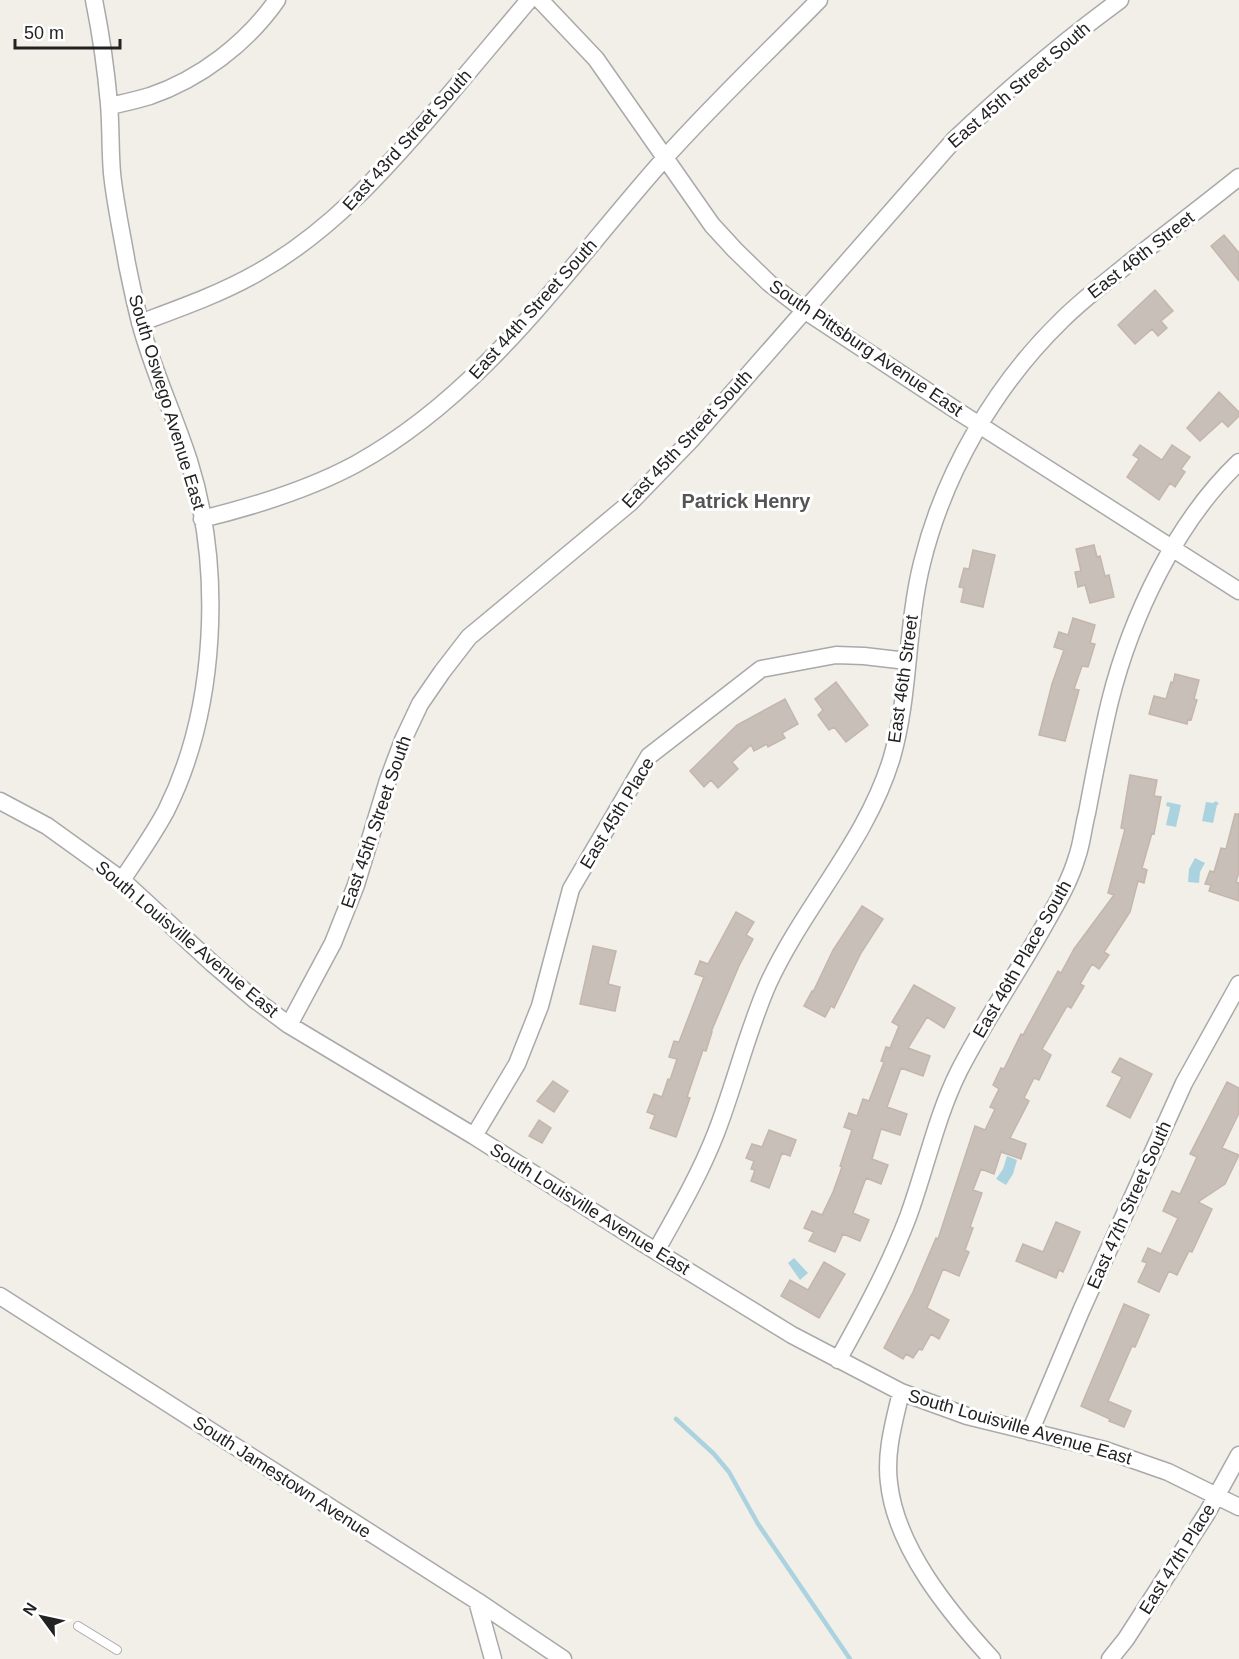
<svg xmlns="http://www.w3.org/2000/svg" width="1239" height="1659" viewBox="0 0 1239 1659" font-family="Arial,sans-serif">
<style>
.water{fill:#aad3df}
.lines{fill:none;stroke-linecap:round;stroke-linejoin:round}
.stream{stroke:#aad3df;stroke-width:4.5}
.building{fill:#c7bfb8;stroke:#c4b6ab;stroke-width:1.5}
.lane-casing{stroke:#a9a9a9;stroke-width:10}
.street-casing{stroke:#a9a9a9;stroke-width:19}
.lane{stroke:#fff;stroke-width:8}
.street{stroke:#fff;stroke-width:16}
.labels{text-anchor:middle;stroke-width:6;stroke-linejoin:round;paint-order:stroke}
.street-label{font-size:18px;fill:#222;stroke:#fff}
.neighbourhood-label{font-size:20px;font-weight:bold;fill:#555;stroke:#fff}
</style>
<rect width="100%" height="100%" fill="#f2efe9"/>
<!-- water -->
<path class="water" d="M1216 801 1219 804 1217 805 1213 823 1202 821 1206 802 1213 803Z
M1167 802 1181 805 1176 827 1166 825 1170 807 1166 806Z
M1195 858 1205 863 1200 872 1199 883 1188 882 1189 869Z
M1007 1156 1017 1160 1013 1174 1006 1185 996 1179 1003 1169Z
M794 1258 808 1273 800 1280 788 1263Z"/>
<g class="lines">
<!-- stream -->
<path class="stream" d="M676 1419 714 1454 729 1472 758 1524 850 1659"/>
</g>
<!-- building -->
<path class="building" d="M1224 235 1239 253V281L1211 246Z
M1155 290 1173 311 1161 321 1167 328 1158 336 1152 329 1135 344 1118 325Z
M1219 392 1239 412V416L1228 427 1222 421 1200 441 1187 428Z
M1140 445 1162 460 1172 445 1190 457 1181 469 1185 472 1175 487 1170 483 1159 500 1127 477 1139 459 1133 455Z
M1094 545 1097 557 1100 556 1105 576 1109 575 1114 597 1090 603 1085 585 1078 587 1075 572 1081 571 1076 549Z
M973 550 995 555 983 607 961 602 964 588 959 587 964 568 969 569Z
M1073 618 1095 625 1090 643 1095 644 1088 667 1082 666 1074 689 1079 690 1065 741 1039 735 1052 684 1064 650 1054 647 1059 632 1068 635Z
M1175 674 1199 680 1194 699 1197 700 1191 720 1188 719 1187 724 1149 714 1154 696 1166 699 1171 682 1173 683Z
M836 682 868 725 846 742 834 727 829 730 818 715 823 710 815 699Z
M785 699 798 724 782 733 785 738 768 747 767 744 754 751 751 745 732 762 738 769 718 788 711 780 704 787 690 771 737 725Z
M1130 775 1157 780 1154 796 1161 797 1154 834 1152 833 1142 868 1147 870 1144 883 1138 881 1130 912 1104 952 1109 955 1099 969 1092 964 1080 984 1084 986 1071 1008 1067 1006 1042 1049 1051 1055 1039 1080 1034 1078 1024 1098 1029 1101 1010 1138 1026 1144 1021 1159 1001 1152 994 1174 981 1169 973 1190 982 1193 970 1227 973 1228 965 1250 969 1252 959 1276 943 1269 927 1308 949 1320 939 1339 931 1334 922 1350 919 1349 913 1358 906 1354 903 1359 884 1348 913 1292 936 1238 938 1239 975 1126 985 1130 995 1109 990 1107 999 1089 993 1085 1001 1068 1004 1069 1021 1034 1023 1035 1058 971 1061 973 1074 949 1114 895 1108 893 1125 829 1121 828Z
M1235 814H1239V872L1236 882 1239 883V901L1209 891 1211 885 1205 884 1210 871 1214 872 1221 848 1226 849Z
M862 906 883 919 861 953 834 1008 831 1006 825 1017 804 1006 812 991 813 992 833 950Z
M736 912 754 922 746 935 753 939 739 966 711 1032H712L706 1051 703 1050 687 1097 690 1098 676 1137 650 1128 655 1115 647 1112 654 1094 662 1097 668 1079 670 1080 677 1059 669 1057 674 1041 679 1042 704 977 695 974 700 961 708 964Z
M593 946 616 951 608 984 620 987 615 1011 580 1004Z
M914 985 955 1008 944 1028 927 1017 908 1048 930 1056 923 1076 901 1068 887 1107 907 1114 900 1135 881 1129 872 1159 888 1165 881 1184 866 1178 853 1213 869 1220 860 1241 843 1234 835 1252 809 1241 814 1232 804 1228 812 1211 822 1215 833 1192 842 1167 840 1166 852 1130 844 1127 849 1113 857 1116 863 1099 869 1101 884 1062 881 1061 886 1047 890 1048 899 1026 892 1022Z
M1120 1058 1152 1074 1130 1118 1107 1106 1122 1077 1112 1072Z
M553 1081 568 1091 554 1112 537 1101Z
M1227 1082 1239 1088V1113L1222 1148 1239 1155 1225 1184 1198 1202 1212 1209 1192 1252 1189 1251 1177 1275 1169 1271 1159 1292 1138 1282 1147 1263 1142 1261 1148 1248 1161 1254 1178 1218 1163 1211 1172 1191 1180 1194 1197 1157 1190 1154Z
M539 1120 551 1128 542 1143 529 1136Z
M769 1130 796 1140 790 1156 782 1153 769 1188 751 1181 755 1170 751 1169 754 1161 746 1158 752 1144 762 1147Z
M1056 1222 1080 1232 1063 1272 1059 1270 1056 1278 1016 1261 1023 1244 1043 1252Z
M824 1262 845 1274 819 1318 781 1296 790 1280 808 1290Z
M1124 1304 1149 1315 1135 1347 1132 1346 1108 1401 1131 1411 1124 1427 1109 1421 1110 1419 1081 1406Z"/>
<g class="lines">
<!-- lane casing -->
<g class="lane-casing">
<path id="lane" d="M78 1626 117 1650"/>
</g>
<!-- street casing -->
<g class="street-casing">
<path id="street" d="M94 0C101 35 106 69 109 104 111 127 110 150 112 173 115 203 122 234 127 264 131 283 135 303 140 322 152 369 174 414 189 461 223 569 217 709 166 811 153 835 137 858 122 880
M540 0 596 59 712 225 735 250 769 283 804 310 959 412 1239 591
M110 106C123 103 137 100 150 96 200 79 247 43 277 0
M140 323C180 308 220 294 257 273 330 232 384 171 438 108 468 72 499 36 529 0
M202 519C255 506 308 490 356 464 485 393 568 267 664 159 713 104 767 53 819 0
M0 801 47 826 122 880 213 964 254 999 289 1025 474 1136 641 1242 792 1335 901 1392 967 1416 1105 1450 1168 1472 1239 1507
M289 1025 333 943 356 885 388 780 403 740 420 704 442 672 469 637 631 502 691 440 954 140C1007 90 1061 43 1120 0
M474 1136 517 1064 540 1006 571 889 649 756 761 669 836 655 864 656 907 661
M656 1251C678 1212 700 1174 716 1133 735 1084 747 1032 768 984 804 905 867 841 892 757 910 694 906 627 922 563 944 473 995 385 1062 320 1084 298 1110 279 1134 259 1169 232 1204 205 1239 177
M0 1296 477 1601 563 1659
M838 1360C864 1313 889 1267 908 1217 926 1168 936 1117 959 1071 985 1020 1017 974 1045 924 1057 903 1070 881 1077 857 1082 843 1083 828 1087 813 1094 776 1101 738 1110 701 1131 617 1176 522 1239 462
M901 1392C894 1422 885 1452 889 1483 896 1548 949 1612 992 1659
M1030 1432 1081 1311 1184 1083 1239 984
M477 1601 493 1659
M1110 1659 1126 1639 1207 1513 1239 1455"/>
</g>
<!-- lane -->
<use href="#lane" class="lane"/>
<!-- street -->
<use href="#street" class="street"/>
</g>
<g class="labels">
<!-- street labels -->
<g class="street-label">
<text transform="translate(1019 85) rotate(-41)" y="6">East 45th Street South</text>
<text transform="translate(407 140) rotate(-48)" y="6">East 43rd Street South</text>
<text transform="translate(1141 255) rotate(-38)" y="6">East 46th Street</text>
<text transform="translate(533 309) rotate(-48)" y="6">East 44th Street South</text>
<text transform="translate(866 348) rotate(34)" y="6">South Pittsburg Avenue East</text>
<text transform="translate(167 402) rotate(73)" y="6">South Oswego Avenue East</text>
<text transform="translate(687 439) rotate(-47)" y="6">East 45th Street South</text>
<text transform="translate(903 679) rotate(-82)" y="6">East 46th Street</text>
<text transform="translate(617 813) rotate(-59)" y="6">East 45th Place</text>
<text transform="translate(376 822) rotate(-71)" y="6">East 45th Street South</text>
<text transform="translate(187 939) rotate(40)" y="6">South Louisville Avenue East</text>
<text transform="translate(1022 959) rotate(-60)" y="6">East 46th Place South</text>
<text transform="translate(1129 1205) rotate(-66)" y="6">East 47th Street South</text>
<text transform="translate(590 1209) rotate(32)" y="6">South Louisville Avenue East</text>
<text transform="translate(1020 1427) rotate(16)" y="6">South Louisville Avenue East</text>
<text transform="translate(282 1477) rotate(33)" y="6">South Jamestown Avenue</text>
<text transform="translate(1177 1559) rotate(-58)" y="6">East 47th Place</text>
</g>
<!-- neighbourhood labels -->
<g class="neighbourhood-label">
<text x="746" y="508">Patrick Henry</text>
</g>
</g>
<!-- north arrow -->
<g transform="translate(42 1617) rotate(303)" stroke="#ffffff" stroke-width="4.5" paint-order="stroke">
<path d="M0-4.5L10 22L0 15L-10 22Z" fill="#222222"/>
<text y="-9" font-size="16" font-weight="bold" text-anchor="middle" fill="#222222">N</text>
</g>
<!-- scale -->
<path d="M15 39v9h105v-9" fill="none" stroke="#222222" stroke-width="3"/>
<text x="24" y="39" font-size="18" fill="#222222" stroke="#ffffff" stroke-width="4.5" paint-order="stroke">50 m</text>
</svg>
